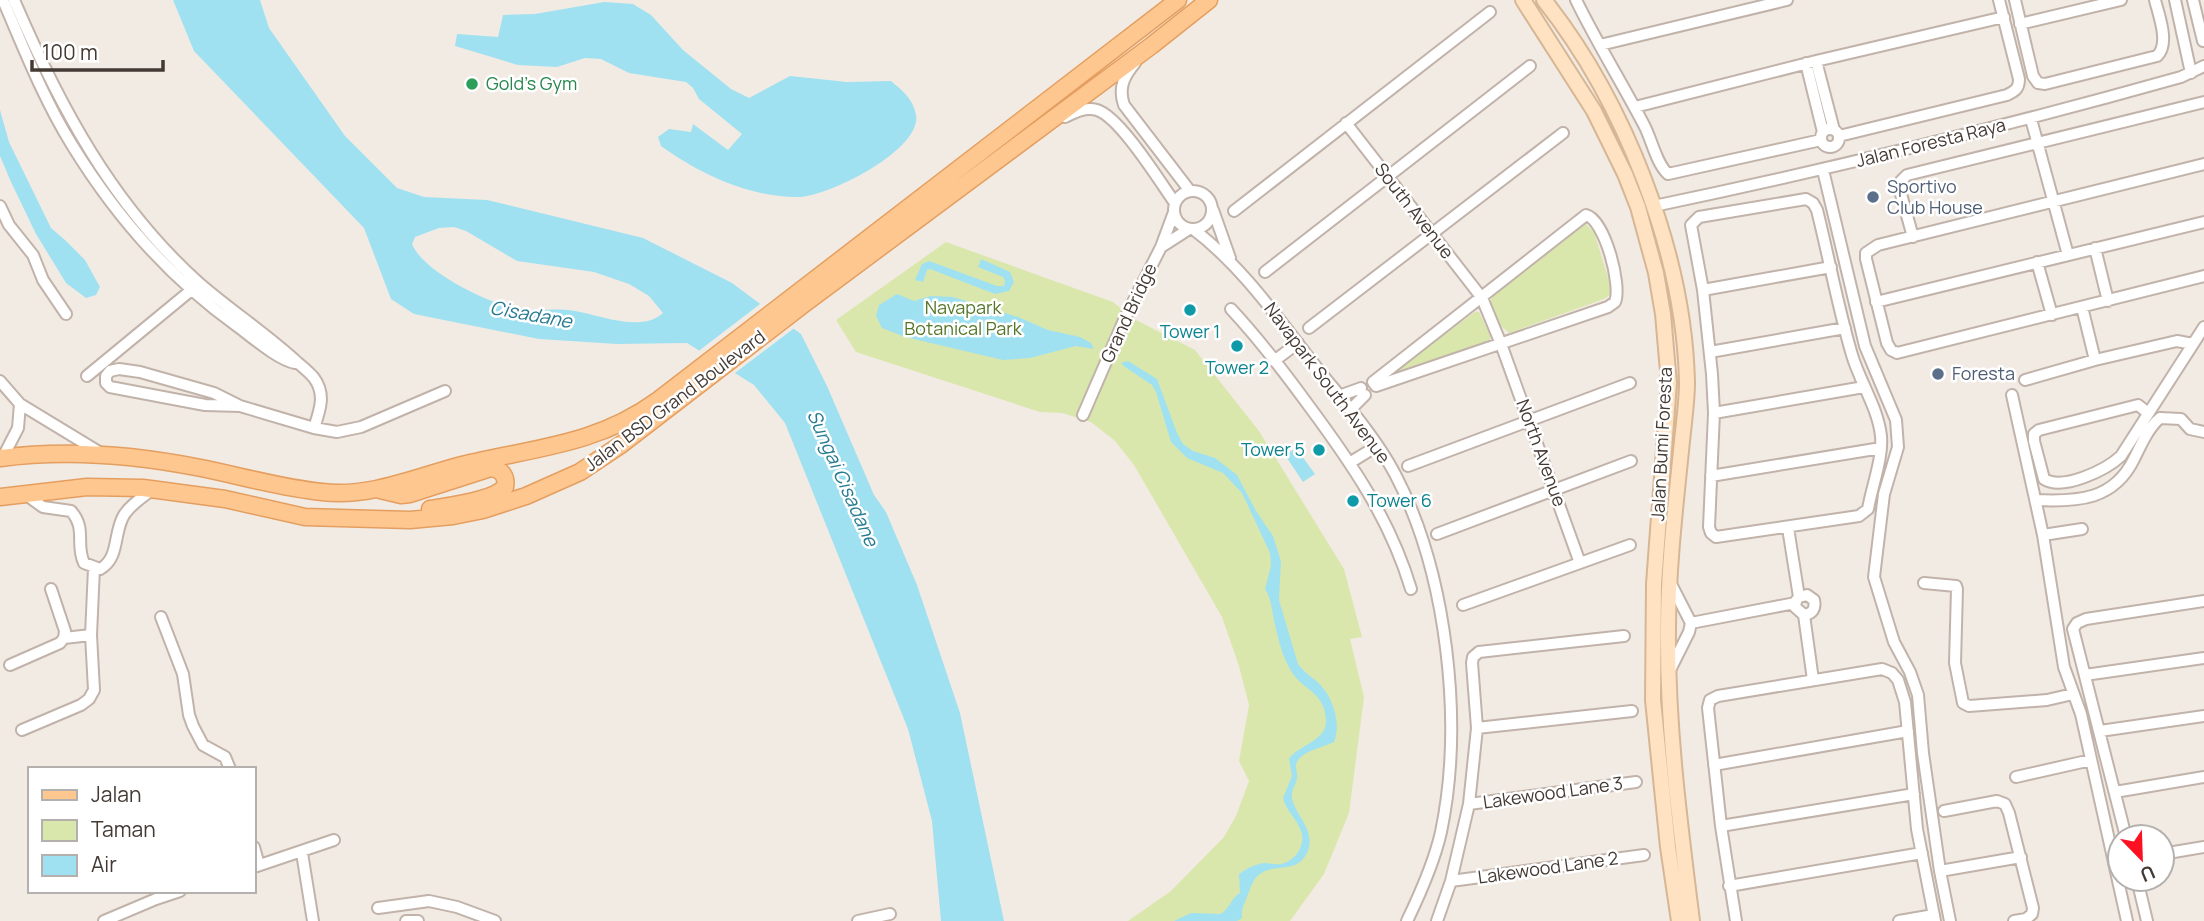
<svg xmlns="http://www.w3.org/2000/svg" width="2204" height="921" viewBox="0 0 2204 921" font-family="Manrope,sans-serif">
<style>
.green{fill:#dae7ac}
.water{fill:#9fe1f1;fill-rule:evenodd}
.pier{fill:#f2ebe4}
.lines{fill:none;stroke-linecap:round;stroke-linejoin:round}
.minor-casing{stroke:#c1b3aa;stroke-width:14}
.secondary-casing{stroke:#d6b695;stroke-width:18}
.primary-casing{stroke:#e49f60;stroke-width:19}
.minor{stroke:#fff;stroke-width:10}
.secondary{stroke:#ffe2c1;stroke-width:14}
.primary{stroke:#ffc790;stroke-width:16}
.leisure-dot{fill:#2e9e5b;stroke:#fff;stroke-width:2.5}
.service-dot{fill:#5c6f8a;stroke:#fff;stroke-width:2.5}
.culture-dot{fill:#0f9aa8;stroke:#fff;stroke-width:2.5}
.labels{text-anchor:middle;stroke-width:5;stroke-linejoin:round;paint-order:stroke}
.leisure-label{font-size:18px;fill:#27864d;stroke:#fff;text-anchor:start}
.street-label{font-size:18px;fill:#443a34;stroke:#fff}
.service-label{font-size:18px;fill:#4e5e75;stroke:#fff;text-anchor:start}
.park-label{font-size:18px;fill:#567627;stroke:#fff}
.culture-label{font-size:18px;fill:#0d838f;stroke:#fff}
.water-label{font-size:19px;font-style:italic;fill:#277b91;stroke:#fff}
</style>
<rect width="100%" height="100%" fill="#f2ebe4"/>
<!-- green -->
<path class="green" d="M1585 223 1594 232 1611 287 1610 295 1604 299 1509 333 1500 325 1490 302 1493 295 1579 224Z
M946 242 1113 302 1134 319 1195 350 1259 431 1344 569 1362 637 1350 639 1364 697 1349 813 1324 874 1290 921H1128L1171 891 1224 837 1236 816 1249 781 1239 761 1249 705 1239 666 1222 617 1134 465 1115 441 1091 422 1062 413 1040 412 856 352 836 320Z
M1475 312H1479L1491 337 1488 343 1393 375V372Z"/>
<!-- water -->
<path class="water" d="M173 0H260L269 28 345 136 397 188 424 197 487 200 643 238 732 283 801 334 827 386 874 495 886 512 917 585 960 713 1004 921H941L932 821 908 729 785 423 754 385 687 343 617 344 539 339 414 314 391 299 364 228 194 51ZM454 227 466 231 517 261 594 272 629 284 649 296 663 313C642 333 599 315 575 311 553 307 531 313 510 307 482 300 423 271 412 244L415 237 439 228Z
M604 2 633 4 651 15 683 50 731 89 749 98 790 76 847 82 891 81C903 91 913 99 916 115 922 150 829 196 800 197 750 198 700 174 661 146L658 137 669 129 691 132 693 124 728 150 742 134 699 99 693 88 686 82 629 73 601 59 585 58 557 67 518 65 455 46 457 34 498 37 503 15 535 14Z
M0 110 9 142 51 228 65 240 85 260 100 287 96 295 86 298 66 283 36 234 11 182 0 156Z
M981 259 1010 272 1014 282 1009 291 995 294 930 269 927 270 923 282 915 280 922 264 929 261 997 286H1004L1005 281 1003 277 978 267Z
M897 294 914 301 931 296 953 297 1018 317 1048 330 1080 337 1091 343 1094 349 1076 346 1030 358 1003 360 905 337 882 328 876 316 879 305Z
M1128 361 1157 379 1177 433 1183 444 1193 451 1215 458 1237 475 1256 511 1273 536 1281 561 1279 600 1298 664C1305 674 1316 679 1323 688 1334 701 1341 726 1334 742 1324 747 1302 751 1297 762 1294 768 1298 772 1297 778 1296 786 1291 789 1292 798 1296 817 1317 831 1307 853 1297 874 1275 863 1260 874 1253 879 1250 889 1247 897 1244 904 1241 910 1242 918L1237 921H1174L1191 913 1221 914C1230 908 1231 898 1240 893L1239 874C1246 869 1255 864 1264 863 1269 863 1275 865 1280 864 1295 862 1306 845 1301 831 1297 819 1286 811 1283 798L1292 776 1289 759C1298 745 1325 742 1326 722 1326 692 1303 691 1291 671 1283 658 1278 639 1275 625 1272 613 1272 599 1265 589L1271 566 1270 553 1242 493 1223 473 1187 458 1171 442 1156 392 1152 385 1125 367 1121 363Z
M1296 448 1315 474 1303 482 1285 455Z"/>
<!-- pier -->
<path class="pier" d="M764 301 797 326 731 376 696 353Z"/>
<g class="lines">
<!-- minor casing -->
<g class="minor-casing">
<path id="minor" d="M3 0C24 49 44 100 72 145 115 215 170 278 237 326 252 337 278 360 295 363
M14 0C59 105 112 205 199 283 231 311 267 334 298 363 304 368 309 372 314 378 326 394 320 410 314 428
M1576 0C1597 43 1622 83 1644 125 1652 140 1656 163 1668 174L1821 140
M2015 0 2033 76 2038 83 2045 84 2157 56C2170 44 2159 16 2155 0
M2175 0 2191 73
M2193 0 2203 41
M2020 24 2121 0
M1600 45 1787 0
M1816 61 1834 130
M1135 63C1124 76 1118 88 1124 105L1190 191
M1806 63 1823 132
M1635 107 1816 61 2004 17
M1065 117C1075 112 1085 107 1097 110 1120 117 1160 182 1175 203
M2031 119 2068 255
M1346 123 1482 298 1501 344 1580 563
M1821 138a9 9 0 1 1 18 0a9 9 0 1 1-18 0Z
M1839 136 2007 95C2015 91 2019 89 2019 79L1999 0
M2204 164 1878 245 1866 253V259L1887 343 1891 350 1897 353 2204 276
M1823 170 1865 346 1896 420 1898 447 1884 494 1874 577 1894 642 1910 672 1918 695 1923 753 1940 871 1950 921
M1174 210a19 19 0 1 1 38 0a19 19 0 1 1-38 0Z
M1806 199 1813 203 1817 210C1829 258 1838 308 1852 355 1860 382 1878 408 1881 436 1883 458 1872 486 1868 509L1859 516 1716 537 1711 533 1709 527 1714 413 1712 374 1703 290 1691 225 1699 217Z
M0 206 9 225 33 255 43 280 66 314
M1654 206C1831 169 2007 126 2181 77L2204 66
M1213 210 1230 258
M1234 211 1490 12
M1586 215C1605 220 1622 286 1615 302L1608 307 1376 386 1373 382Z
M1193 229C1238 263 1272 310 1306 354 1336 393 1372 431 1395 474 1447 573 1464 722 1441 832 1434 863 1421 892 1407 921
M1913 237 1899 187 1901 181 1907 175 2204 102
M1161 247 1189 229
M2095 248 2108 301
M2037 262 2052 315
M1265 272 1530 66
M1703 290 1831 267
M1876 302 2204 222
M2082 307 2095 360
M1231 309C1259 339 1285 373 1309 406 1352 464 1390 519 1411 589
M1309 328 1563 133
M1710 352 1845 328
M1274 361 1298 343
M87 376 195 287
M2025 380 2095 360 2177 341 2193 344
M0 381 20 404 99 452
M2012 395 2043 535 2064 667 2081 714 2127 921
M1339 396 1361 388
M240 406 205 405 110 387 106 383V376L110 371 119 369 140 372 214 393 240 406 314 428 337 432 361 427 445 391
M1350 410 1365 395
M1714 413 1864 387
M2148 413 2138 405 2039 430 2034 434V441L2044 479C2063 491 2106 470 2121 456L2204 327
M1083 415 1125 318 1161 247 1174 212
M3 457 18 428 20 404
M1351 462 1377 446
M1408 466 1630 383
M1711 476 1881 448
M25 494 43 507 71 511C87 529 75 544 84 563L100 569C120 558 113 533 124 515 131 504 143 497 153 489
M2036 500C2078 502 2114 500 2134 459 2141 445 2148 428 2160 418L2181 419 2190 429 2204 432
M1788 528 1799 597 1796 601 1795 607 1804 615C1812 614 1816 609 1814 600L1807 595 1799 597
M1437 534 1631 461
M2043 535 2082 529
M1924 583 1956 586 1957 589 1955 663 1963 703 1969 706 2047 700 2073 694
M1463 605 1630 545
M1804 615 1813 680
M161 617 183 674 189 715 193 726 203 745 225 757 230 769
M1691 623 1795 603
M64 638 91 635
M10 665 60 643 64 638 65 631 51 589
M1669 672 1689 632 1691 623 1670 582
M2085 675 2204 658
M1477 728 1632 711
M22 730 81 705 89 699 94 690 91 635 94 568
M2100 731 2204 716
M1714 765 1908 731
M2016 777 2091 760
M2115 792 2204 777
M1469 804 1636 782
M1944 811 1997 801 2005 804 2009 813 2033 908 2032 914 2026 919 2014 921
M1721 826 1914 794
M2126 837 2073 629 2077 623 2086 619 2204 601
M254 847 259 865
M302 853 313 921
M2162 854 2204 847
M254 867 334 840
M1940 871 2021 857
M2137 879 2147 921
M1451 881 1644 855
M1729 886 1922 853
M378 908 429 901 457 907 495 921
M104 921 156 899 180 891
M406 921H418
M858 921 890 914
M1437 921 1451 881 1469 804 1477 728 1472 663 1473 657 1479 652 1624 636
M1736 921 1721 826 1708 708 1710 700 1718 696 1882 669 1892 673 1898 680 1905 702 1917 829 1935 921
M1899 921 1934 915"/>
</g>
<!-- secondary casing -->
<g class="secondary-casing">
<path id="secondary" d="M1523 0 1594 111 1625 174 1638 207 1656 273 1663 314 1669 383 1654 584 1653 700 1668 847 1679 921
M1544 0C1624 101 1684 252 1687 382 1687 404 1683 428 1681 451 1675 510 1668 570 1668 630 1667 728 1680 825 1692 921"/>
</g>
<!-- primary casing -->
<g class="primary-casing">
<path id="primary" d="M0 458C67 449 136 455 201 468 241 476 281 488 322 492 370 498 416 477 462 465 532 448 597 445 657 401L1178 0
M380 490 401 495 410 494 491 468C502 469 507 477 505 487 493 501 449 506 430 509
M0 497 87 487 143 488 225 499 305 517 410 520 453 516 483 510 526 496 580 472 622 444 804 304 1151 46 1209 0"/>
</g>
<!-- minor -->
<use href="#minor" class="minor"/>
<!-- secondary -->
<use href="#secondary" class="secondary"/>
<!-- primary -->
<use href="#primary" class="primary"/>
</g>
<!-- markers -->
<circle class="leisure-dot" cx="472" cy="84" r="7"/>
<g class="service-dot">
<circle cx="1873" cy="197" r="7"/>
<circle cx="1938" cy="374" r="7"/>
</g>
<g class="culture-dot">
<circle cx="1190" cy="310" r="7"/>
<circle cx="1237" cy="346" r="7"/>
<circle cx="1319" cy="450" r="7"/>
<circle cx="1353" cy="501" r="7"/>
</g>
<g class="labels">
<!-- leisure labels -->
<g class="leisure-label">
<text x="486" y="90">Gold's Gym</text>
</g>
<!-- street labels -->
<g class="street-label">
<text transform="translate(1931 143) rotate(-14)" y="6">Jalan Foresta Raya</text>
<text transform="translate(1414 211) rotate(52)" y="6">South Avenue</text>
<text transform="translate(1129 313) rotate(-65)" y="6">Grand Bridge</text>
<text transform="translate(1327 383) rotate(53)" y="6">Navapark South Avenue</text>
<text transform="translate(675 401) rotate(-37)" y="6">Jalan BSD Grand Boulevard</text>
<text transform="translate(1662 444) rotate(-87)" y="6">Jalan Bumi Foresta</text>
<text transform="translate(1541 453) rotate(70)" y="6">North Avenue</text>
<text transform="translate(1553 793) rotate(-8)" y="6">Lakewood Lane 3</text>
<text transform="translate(1548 868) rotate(-8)" y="6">Lakewood Lane 2</text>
</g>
<!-- service labels -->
<g class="service-label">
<text x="1887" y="193">Sportivo<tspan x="1887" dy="21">Club House</tspan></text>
<text x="1952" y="380">Foresta</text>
</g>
<!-- park labels -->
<g class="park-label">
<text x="963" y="314">Navapark<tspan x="963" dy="21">Botanical Park</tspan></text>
</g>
<!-- culture labels -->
<g class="culture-label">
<text x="1190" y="338">Tower 1</text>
<text x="1237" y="374">Tower 2</text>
<text x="1305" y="456" text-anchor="end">Tower 5</text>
<text x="1367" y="507" text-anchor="start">Tower 6</text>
</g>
<!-- water labels -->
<g class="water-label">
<text transform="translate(531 314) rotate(10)" y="7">Cisadane</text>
<text transform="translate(843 478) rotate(66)" y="7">Sungai Cisadane</text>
</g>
</g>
<!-- legend -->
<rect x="28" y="767" width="228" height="126" fill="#ffffff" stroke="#b4b0ae" stroke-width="2"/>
<rect x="42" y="790" width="35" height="10" fill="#ffc790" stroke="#b4b0ae" stroke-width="2"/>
<text x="91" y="802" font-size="21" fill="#443a34">Jalan</text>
<rect x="42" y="820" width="35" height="21" fill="#dae7ac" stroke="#b4b0ae" stroke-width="2"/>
<text x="91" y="837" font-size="21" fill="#443a34">Taman</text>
<rect x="42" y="855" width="35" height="21" fill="#9fe1f1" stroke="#b4b0ae" stroke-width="2"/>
<text x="91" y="872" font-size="21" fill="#443a34">Air</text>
<!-- north arrow -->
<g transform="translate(2141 858) rotate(157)"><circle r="33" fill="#ffffff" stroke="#b4b0ae" stroke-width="2"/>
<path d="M0-5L12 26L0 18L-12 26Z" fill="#fc1122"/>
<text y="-10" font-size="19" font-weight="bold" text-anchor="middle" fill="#443a34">U</text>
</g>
<!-- scale -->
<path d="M32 60v10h131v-10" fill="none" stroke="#443a34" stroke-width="3.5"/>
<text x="42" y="60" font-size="21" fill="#443a34" stroke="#ffffff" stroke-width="5" paint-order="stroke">100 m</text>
</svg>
